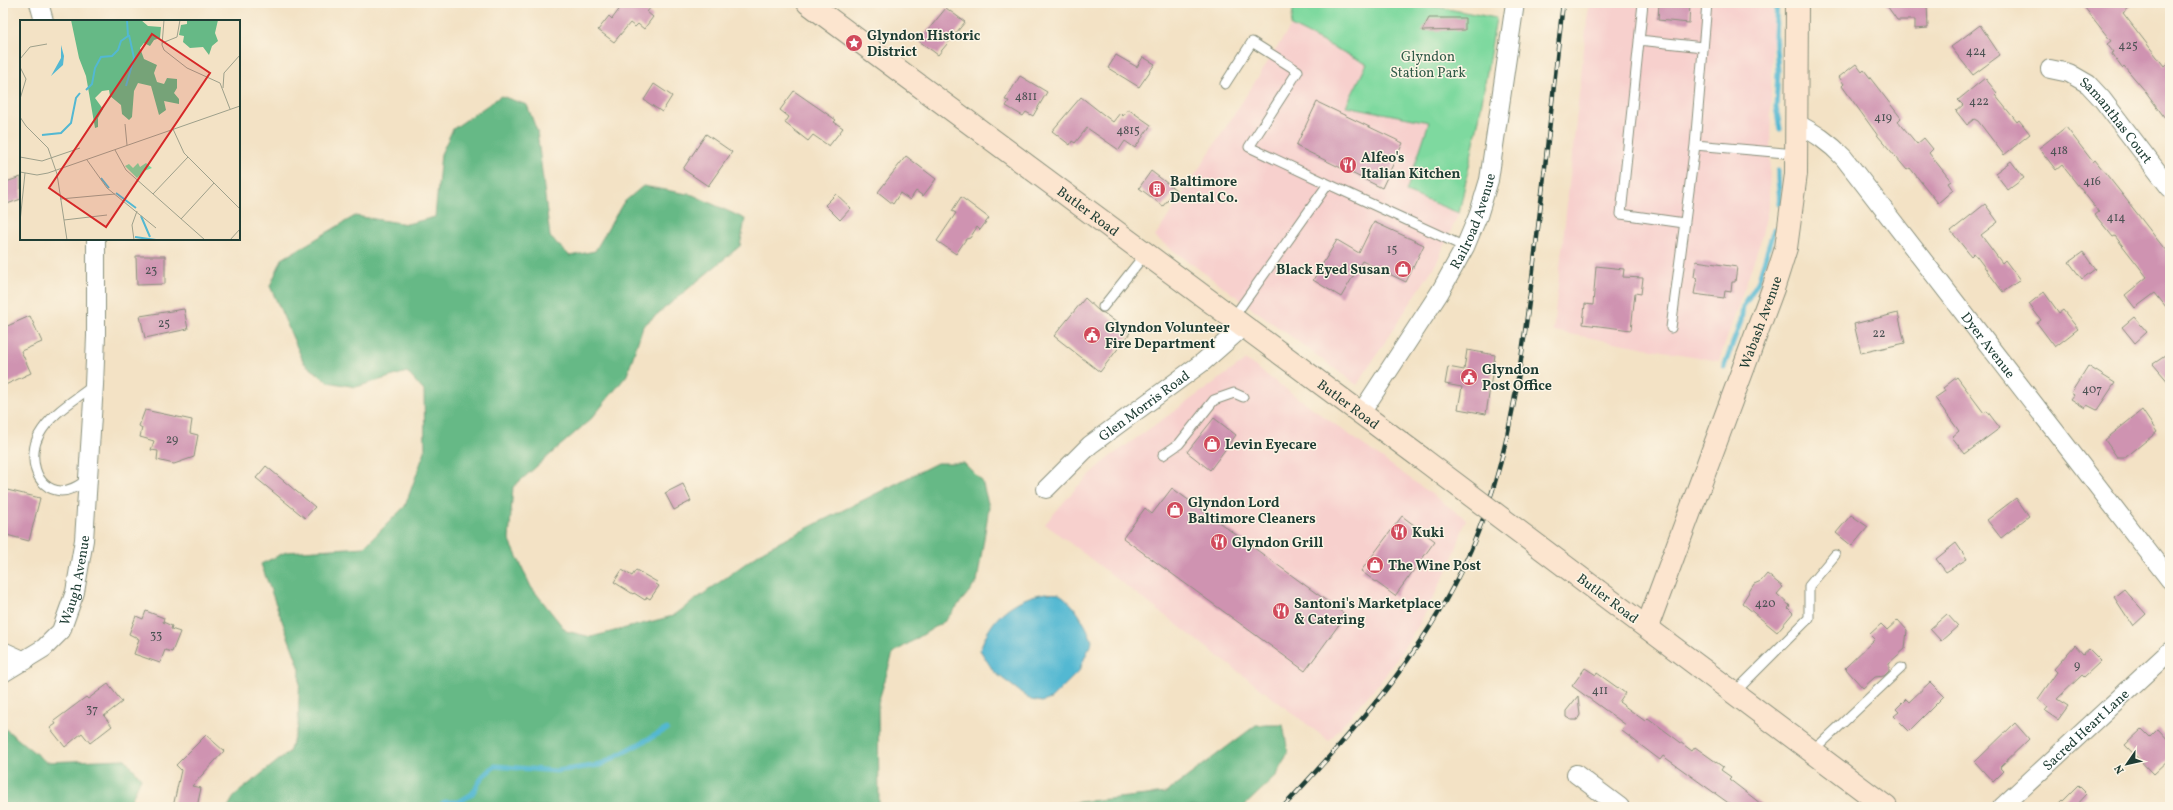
<svg xmlns="http://www.w3.org/2000/svg" width="2173" height="810" viewBox="0 0 2173 810" font-family="Vollkorn,serif">
<style>
.built{fill:#f7d0cd}
.green{fill:#7ed99f;stroke:#4e8b6a}
.forest{fill:#66b986;stroke:#427b5d}
.water{fill:#53b8d2;stroke:#397a83}
.lines{fill:none;stroke-linecap:round;stroke-linejoin:round}
.stream{stroke:#53b8d2;stroke-width:5}
.building{fill:#cf93b1}
.lane-casing{stroke:#89907c;stroke-width:11}
.street-casing{stroke:#89907c;stroke-width:20}
.secondary-casing{stroke:#89907c;stroke-width:24}
.lane{stroke:#fff;stroke-width:9}
.street{stroke:#fff;stroke-width:18}
.secondary{stroke:#fce5cf;stroke-width:22}
.rail-casing{stroke:#1f3d34;stroke-width:4.5}
.rail{stroke:#fcf5e5;stroke-width:3;stroke-dasharray:9;stroke-linecap:butt}
.secondary-bridge-casing{stroke:#89907c;stroke-width:24;stroke-linecap:butt}
.secondary-bridge{stroke:#fce5cf;stroke-width:22}
.labels{text-anchor:middle;stroke-width:3;stroke-linejoin:round;paint-order:stroke}
.number-label{font-size:12px;fill:#4b5253}
.poi-label{font-size:14px;font-weight:bold;fill:#1f3d34;stroke:#fcf5e5;text-anchor:start}
.park-label{font-size:14px;fill:#325c49;stroke:#fcf5e5}
.street-label{font-size:14px;fill:#1f3d34;stroke:#fcf5e5}
.inset-river{fill:none;stroke:#53b8d2;stroke-width:2}
.inset-road{fill:none;stroke:#9ea08b;stroke-width:1}
.view{fill:#d62828;fill-opacity:0.15;stroke:#d62828;stroke-width:2}
.inset-edge{fill:none;stroke:#1f3d34;stroke-width:2}
</style>
<rect width="100%" height="100%" fill="#fcf5e5"/>
<filter id="ink" filterUnits="userSpaceOnUse"><feTurbulence type="fractalNoise" baseFrequency=".025" numOctaves="2"/><feDisplacementMap in="SourceGraphic" scale="8" xChannelSelector="R" yChannelSelector="G"/><feConvolveMatrix kernelMatrix="1 2 1 2 8 2 1 2 1" color-interpolation-filters="sRGB"/></filter>
<filter id="wash" filterUnits="userSpaceOnUse"><feTurbulence type="fractalNoise" baseFrequency=".012" numOctaves="4" result="noise"/><feDisplacementMap in="SourceGraphic" scale="16" xChannelSelector="R" yChannelSelector="G"/><feGaussianBlur stdDeviation="0.9" result="paint"/><feColorMatrix in="noise" values="0 0 0 0 0 0 0 0 0 0 0 0 0 0 0 0 0 1.4 0 .05"/><feComposite in="paint" operator="in"/></filter>
<g filter="url(#wash)">
<rect width="100%" height="100%" fill="#f3e2c5"/>
<!-- built -->
<path class="built" d="M1589 3H1773L1769 205 1760 243 1719 361 1553 331Z
M1291 26 1367 64 1346 106 1430 122 1407 192 1459 213 1437 262 1357 385 1155 237Z
M1246 360 1466 519 1452 561 1419 625 1385 676 1329 741 1045 524 1076 488 1107 459Z"/>
<!-- green -->
<path class="green" d="M1294 3H1416L1496 18 1479 119 1459 213 1406 192 1429 122 1346 106 1367 64 1291 26Z"/>
<!-- forest -->
<path class="forest" d="M501 96 527 105 537 131 550 237 570 256 595 251 623 203 643 186 693 195 745 219 740 246 643 326 627 375 592 418 513 487 509 539 531 587 566 631 591 637 673 616 764 550 937 463H964L982 481 989 507 977 582 945 621 893 653 878 703 879 807H228L235 795 289 752 298 727 300 669 261 564 286 552 364 547 405 506 425 451 424 391 407 372 356 387 328 382 304 363 270 286 282 259 355 216 407 224 435 217 441 154 453 129Z
M1256 725H1283L1288 752 1277 775 1243 807H1047L1050 805 1166 793Z
M3 727 46 762 125 759 141 778 130 803V807H3Z"/>
<!-- water -->
<path class="water" d="M1046 593C1050 594 1056 593 1059 594 1073 601 1087 626 1092 641L1079 671 1051 699 1042 702 1031 700 994 672 980 650C990 618 1013 598 1046 593Z"/>
<g class="lines">
<!-- stream -->
<path class="stream" d="M1777 3 1775 35 1778 71 1776 107 1780 129
M1778 171C1777 183 1781 193 1779 204
M1724 367 1741 321 1743 307 1758 282 1774 229
M438 807 445 802H459L472 794 483 776 495 766 556 771 600 765 667 729"/>
</g>
<g id="blocks">
<!-- building -->
<path class="building" d="M624 3H654L647 12 653 17 644 29 638 24 635 27 630 23 614 42 598 30 609 16 612 19Z
M1659 3H1690L1689 23 1658 20Z
M1885 3H1927L1928 28 1915 29V20H1897Z
M2081 3H2135L2123 13 2164 66 2170 60V125L2146 92 2124 66 2122 68 2111 53 2113 52 2107 44 2111 41Z
M946 8 965 22 938 55 919 41Z
M1429 18H1465V30L1422 31Z
M1980 25 2000 55 1973 75 1951 47Z
M1116 55 1137 67 1143 57 1155 64 1139 87 1108 68Z
M1856 64 1862 72 1864 70 1901 118 1898 121 1917 144 1924 138 1933 149 1929 153 1951 181 1948 183 1953 190 1938 203 1910 168 1907 170 1878 136 1842 86 1844 84 1839 77Z
M1020 76 1047 92 1033 116 1026 112 1023 116 1006 106 1009 101 1005 100Z
M1985 78 1997 93 1995 95 2017 122 2019 120 2030 134 2004 155 1978 121 1974 119 1967 125 1956 111 1963 105 1958 100Z
M654 84 672 96 662 112 644 100Z
M794 91 836 120 834 122 843 128 829 146 813 135 808 141 785 123 789 117 780 110Z
M1081 97 1113 122 1120 113 1123 116 1128 109 1151 125 1135 148 1125 141 1119 150 1087 128 1075 143 1072 141 1070 145 1052 131Z
M1317 102 1403 143 1382 188 1296 146Z
M2066 127 2093 162 2095 160 2122 194 2170 256V312L2155 293 2135 308 2125 295 2147 277 2115 236 2113 237 2095 215 2099 212 2062 165 2056 170 2039 148Z
M706 134 732 152 708 186 683 169Z
M906 156 936 179 923 196 916 191 910 200 900 193 893 204 878 192Z
M2011 161 2024 178 2008 190 1995 173Z
M1151 171 1176 190 1163 206 1139 188Z
M21 177V199L7 204 5 197 3 198V183Z
M836 194 851 208 840 220 825 205Z
M961 197 989 218 980 230 977 227 970 238 966 239 956 254 937 241 956 213 952 211Z
M1985 204 1998 222 1981 235 2002 263 2005 260 2020 280 2003 292 1974 253 1971 256 1951 231Z
M1374 222 1424 245 1406 282 1362 261 1341 297 1313 280 1337 240 1359 253Z
M2083 252 2095 269 2082 279 2069 262Z
M136 256H165V284L137 285Z
M1696 261 1737 267 1735 282H1732L1731 292 1725 291 1724 298 1694 294 1697 278 1694 277Z
M1596 266 1624 269 1623 277 1643 278 1641 294 1635 293 1631 330 1583 324 1585 304 1593 305Z
M2044 292 2059 313 2063 310 2078 329 2055 347 2037 323 2041 320 2029 304Z
M1085 298 1100 312 1104 313 1130 333 1100 372 1054 336Z
M184 309 188 329 145 338 140 316Z
M1898 313 1905 343 1861 353 1854 324Z
M30 316 42 342 21 351 31 373 3 386V328Z
M2134 317 2147 332 2135 343 2122 327Z
M1467 350 1495 355 1486 414 1458 409 1462 387 1445 384 1448 367 1464 370Z
M2165 356 2170 363V384L2153 364Z
M2088 366 2115 383 2097 410 2087 405 2085 408 2071 399 2074 395 2071 393Z
M1957 377 1984 413 1987 411 2000 428 1965 454 1952 437 1959 431 1935 398 1945 391 1943 388Z
M145 410 192 420 190 433 198 435 194 457 174 464 157 460 158 451 151 450 154 441 140 437 142 428 139 426Z
M2142 410 2157 432 2126 457H2117L2105 440Z
M1214 418 1236 435 1210 470 1187 452Z
M266 466 315 507 305 518 256 478Z
M683 484 691 501 674 510 665 493Z
M1172 488 1346 615 1305 671 1123 538 1145 508 1152 514Z
M3 489 40 498 29 541 3 534Z
M2016 498 2029 516 2001 538 1987 520Z
M1851 515 1868 527 1852 546 1836 533Z
M1402 516 1435 541 1395 596 1361 571Z
M1956 543 1967 559 1946 572 1936 559Z
M622 570 632 576 636 570 657 582 656 584 659 586 650 599 647 597 645 600 634 593 633 594 614 582Z
M1767 574 1783 587 1777 594 1790 606 1788 608 1793 613 1777 632 1742 603 1754 584 1761 581Z
M2124 589 2146 614 2133 626 2114 597Z
M146 611 164 618 163 622 172 626 171 629 180 632 172 652 165 650 160 663 134 654 139 639 129 634 136 616 143 619Z
M1947 614 1958 626 1941 641 1930 629Z
M1898 620 1907 630 1905 649 1889 663V671L1884 676 1875 677 1863 688 1845 668 1875 639 1870 634 1881 624 1887 630Z
M2075 645 2083 654 2089 649 2101 661 2084 677 2082 675 2057 699 2068 706 2058 720 2045 711 2048 707 2038 699 2057 672 2054 669Z
M1585 668 1596 675 1597 673 1625 693 1619 702 1645 721 1648 718 1692 751 1695 747 1723 767 1721 770 1731 777 1729 779 1765 807H1734L1663 756 1660 760 1622 731 1626 725 1572 686Z
M1930 682 1944 696 1909 731 1894 716 1899 712 1896 709 1906 699 1909 702Z
M108 684 122 702 104 716 112 726 90 743 82 733 65 747 50 728 56 724 54 721 86 697 88 699Z
M1578 696 1580 715 1577 720H1571L1566 717V711Z
M2015 723 2029 739 2000 767 2004 771 1993 782 1975 762Z
M2142 729 2150 737 2158 729 2170 742V758L2153 774 2125 745Z
M206 735 224 751 192 786 201 788 197 807H173L181 770 176 765Z
M2078 785 2087 794 2075 807H2056Z"/>
</g>
</g>
<g filter="url(#ink)">
<use href="#blocks" fill-opacity="0" stroke="#89907c" stroke-width="1"/>
<g class="lines">
<!-- lane casing -->
<g class="lane-casing">
<path id="lane" d="M1643 3 1621 214 1684 223
M1639 40 1703 47
M1225 84 1252 42 1298 71 1249 147 1328 184 1233 318
M1695 145 1707 3
M1328 184 1465 247
M1103 307 1146 253
M1671 328 1695 145 1796 154
M1163 455 1179 444 1214 400 1234 393 1243 397
M87 480C79 485 71 491 61 491 34 489 28 455 39 435 51 413 75 400 94 385
M1734 693 1809 618V586L1835 555
M1812 752 1901 668"/>
</g>
<!-- street casing -->
<g class="street-casing">
<g id="street">
<path d="M39 3 44 21"/>
<path id="s1" d="M2050 69 2069 73 2088 84 2102 99 2170 188"/>
<path id="s2" d="M1796 123C1815 133 1829 142 1844 158L2170 580"/>
<path id="s3" d="M1361 413 1440 292 1465 247 1478 216 1489 180 1515 3"/>
<path id="s4" d="M1046 489 1090 445 1203 362 1244 326"/>
<path d="M3 651 25 661"/>
<path id="s5" d="M3 673 44 648 61 631 75 592 84 540 94 385 96 336V239"/>
<path d="M1576 774 1620 807"/>
<path id="s6" d="M2002 807 2170 651"/>
</g>
</g>
<!-- secondary casing -->
<g class="secondary-casing">
<g id="secondary">
<path id="s7" d="M808 3 1420 457"/>
<path d="M1598 591 1886 807"/>
<path id="s8" d="M1647 627 1774 286 1786 248 1796 174 1797 3"/>
</g>
</g>
<!-- lane -->
<use href="#lane" class="lane"/>
<!-- street -->
<use href="#street" class="street"/>
<!-- secondary -->
<use href="#secondary" class="secondary"/>
<!-- rail casing -->
<g class="rail-casing">
<path id="rail" d="M1283 807C1360 725 1437 639 1478 532 1511 449 1522 359 1533 270 1544 181 1553 92 1563 3"/>
</g>
<!-- rail -->
<use href="#rail" class="rail"/>
<!-- secondary-bridge casing -->
<g class="secondary-bridge-casing">
<path id="secondary-bridge" d="M1420 457 1598 591"/>
</g>
<!-- secondary-bridge -->
<use href="#secondary-bridge" class="secondary-bridge"/>
</g>
</g>
<!-- icons -->
<defs>
<g id="sight-disc" transform="scale(0.9)"><circle r="9.5" fill="#d1495b" stroke="#fcf5e5"/><path d="M0-6L1.8-2.2L6-1.7L2.9 1.2L3.7 5.4L0 3.3L-3.7 5.4L-2.9 1.2L-6-1.7L-1.8-2.2Z" fill="#fff"/></g>
<g id="restaurant-disc" transform="scale(0.9)"><circle r="9.5" fill="#d1495b" stroke="#fcf5e5"/><path d="M-5-6h1v4h1v-4h1v4h1v-4h1v5L-1.5 .5V6h-2V.5L-5-1ZM5-6V6H3V1.5H1.5Q1.5-4 5-6Z" fill="#fff"/></g>
<g id="building-disc" transform="scale(0.9)"><circle r="9.5" fill="#d1495b" stroke="#fcf5e5"/><path d="M-4-6H4V6H1V3H-1V6H-4ZM-2.5-4.3h1.7v1.8h-1.7ZM.8-4.3h1.7v1.8H.8ZM-2.5-1h1.7V.8h-1.7ZM.8-1h1.7V.8H.8Z" fill="#fff"/></g>
<g id="shop-disc" transform="scale(0.9)"><circle r="9.5" fill="#d1495b" stroke="#fcf5e5"/><path d="M-5-2.5h2.3a2.7 3.5 0 0 1 5.4 0H5L5.5 6h-11ZM-1.5-2.5h3a1.5 2.3 0 0 0-3 0Z" fill="#fff"/></g>
<g id="civic-disc" transform="scale(0.9)"><circle r="9.5" fill="#d1495b" stroke="#fcf5e5"/><path d="M-.6-6.5H3V-4.5H.6V-3L4-1V1h2V6H-6V1h2V-1L-.6-3ZM-1.2 2.5V6h2.4V2.5Z" fill="#fff"/></g>
</defs>
<g fill-rule="evenodd">
<use href="#sight-disc" x="854" y="43"/>
<use href="#restaurant-disc" x="1348" y="165"/>
<use href="#building-disc" x="1157" y="189"/>
<use href="#shop-disc" x="1403" y="269"/>
<use href="#civic-disc" x="1092" y="335"/>
<use href="#civic-disc" x="1469" y="377"/>
<use href="#shop-disc" x="1212" y="444"/>
<use href="#shop-disc" x="1175" y="510"/>
<use href="#restaurant-disc" x="1399" y="532"/>
<use href="#restaurant-disc" x="1219" y="542"/>
<use href="#shop-disc" x="1375" y="565"/>
<use href="#restaurant-disc" x="1281" y="611"/>
</g>
<g class="labels">
<!-- number labels -->
<g class="number-label">
<text x="2128" y="49">425</text>
<text x="1976" y="55">424</text>
<text x="1026" y="100">4811</text>
<text x="1979" y="105">422</text>
<text x="1883" y="121">419</text>
<text x="1128" y="134">4815</text>
<text x="2059" y="154">418</text>
<text x="2092" y="185">416</text>
<text x="2116" y="221">414</text>
<text x="1392" y="253">15</text>
<text x="151" y="274">23</text>
<text x="164" y="327">25</text>
<text x="1879" y="337">22</text>
<text x="2092" y="393">407</text>
<text x="172" y="443">29</text>
<text x="1765" y="607">420</text>
<text x="156" y="639">33</text>
<text x="2077" y="669">9</text>
<text x="1600" y="694">411</text>
<text x="92" y="713">37</text>
</g>
<!-- poi labels -->
<g class="poi-label">
<text x="867" y="40">Glyndon Historic<tspan x="867" dy="16">District</tspan></text>
<text x="1361" y="162">Alfeo's<tspan x="1361" dy="16">Italian Kitchen</tspan></text>
<text x="1170" y="186">Baltimore<tspan x="1170" dy="16">Dental Co.</tspan></text>
<text x="1390" y="274" text-anchor="end">Black Eyed Susan</text>
<text x="1105" y="332">Glyndon Volunteer<tspan x="1105" dy="16">Fire Department</tspan></text>
<text x="1482" y="374">Glyndon<tspan x="1482" dy="16">Post Office</tspan></text>
<text x="1225" y="449">Levin Eyecare</text>
<text x="1188" y="507">Glyndon Lord<tspan x="1188" dy="16">Baltimore Cleaners</tspan></text>
<text x="1412" y="537">Kuki</text>
<text x="1232" y="547">Glyndon Grill</text>
<text x="1388" y="570">The Wine Post</text>
<text x="1294" y="608">Santoni's Marketplace<tspan x="1294" dy="16">&amp; Catering</tspan></text>
</g>
<!-- park labels -->
<g class="park-label">
<text x="1428" y="61">Glyndon<tspan x="1428" dy="16">Station Park</tspan></text>
</g>
<!-- street labels -->
<g class="street-label">
<text dy="5" stroke="none"><textPath href="#s1" startOffset="87">Samanthas Court</textPath></text>
<text dy="5" stroke="none"><textPath href="#s7" startOffset="349">Butler Road</textPath></text>
<text dy="5" stroke="none"><textPath href="#s3" startOffset="223">Railroad Avenue</textPath></text>
<text dy="5" stroke="none"><textPath href="#s8" startOffset="325">Wabash Avenue</textPath></text>
<text dy="5" stroke="none"><textPath href="#s2" startOffset="296">Dyer Avenue</textPath></text>
<text dy="5" stroke="none"><textPath href="#s7" startOffset="673">Butler Road</textPath></text>
<text dy="5" stroke="none"><textPath href="#s4" startOffset="129">Glen Morris Road</textPath></text>
<text dy="5" stroke="none"><textPath href="#s5" startOffset="125">Waugh Avenue</textPath></text>
<text transform="translate(1608 598) rotate(37)" y="5">Butler Road</text>
<text dy="5" stroke="none"><textPath href="#s6" startOffset="114">Sacred Heart Lane</textPath></text>
</g>
</g>
<!-- overview -->
<g transform="translate(20 20)">
<rect width="220" height="220" fill="#f3e2c5"/>
<path d="M118 143 120 147 126 143 132 148 124 151 117 158 105 146 109 144 113 148Z" fill="#7ed99f"/>
<path d="M51 0H121L128 6 141 7 140 18 134 20 130 26 124 23 120 28 124 39 137 45 134 53 137 62 144 64 147 58 157 59V68L154 73 159 79V84L144 81 146 90 139 95 131 66 118 63 114 71 112 97 109 100 102 94 101 85 90 76 89 70 82 71 75 78 83 89 78 98V107L75 108 66 56 59 38ZM167 0H198L195 13 198 21 192 26 189 35 183 27 170 28 163 22 164 16 159 15 161 5 167 4Z" fill="#66b986"/>
<path d="M41 25 44 36 43 45 31 56 41 38Z" fill="#53b8d2"/>
<path class="inset-river" d="M106 66 114 38 109 15M66 70 72 64 75 48 81 37 92 36 98 30 101 21 108 16 107 0M22 115 41 113 51 103 56 78 60 73M81 158 89 168M96 173 116 188M121 196 130 217M115 217 136 220"/>
<path class="inset-road" d="M144 0 142 25 144 30 167 48 200 63 210 89M142 23 157 17 160 0M0 39 10 27 27 24M0 47 6 59 0 79M203 68 204 53 220 35M0 97 6 106 28 128 37 154 47 220M105 104 107 125M153 109 164 133 220 189M95 130 106 150 185 220M0 137 22 141 60 128M67 140 87 168 136 208M0 152 17 155 28 153 220 86M133 174 168 137M40 179 95 174M161 199 194 163M44 200 87 195M0 202 5 153M114 220 112 205 117 191M210 220 220 209"/>
<path class="view" d="M132 14 190 53 86 207 29 168Z"/>
<rect width="220" height="220" class="inset-edge"/>
</g>
<!-- margin -->
<rect width="2173" height="810" fill="none" stroke="#fcf5e5" stroke-width="16"/>
<!-- north arrow -->
<g transform="translate(2127 764) rotate(236)" stroke="#fcf5e5" stroke-width="3" paint-order="stroke">
<path d="M0-3L7 15L0 10L-7 15Z" fill="#1f3d34"/>
<text y="-6" font-size="11" font-weight="bold" text-anchor="middle" fill="#1f3d34">N</text>
</g>
</svg>
